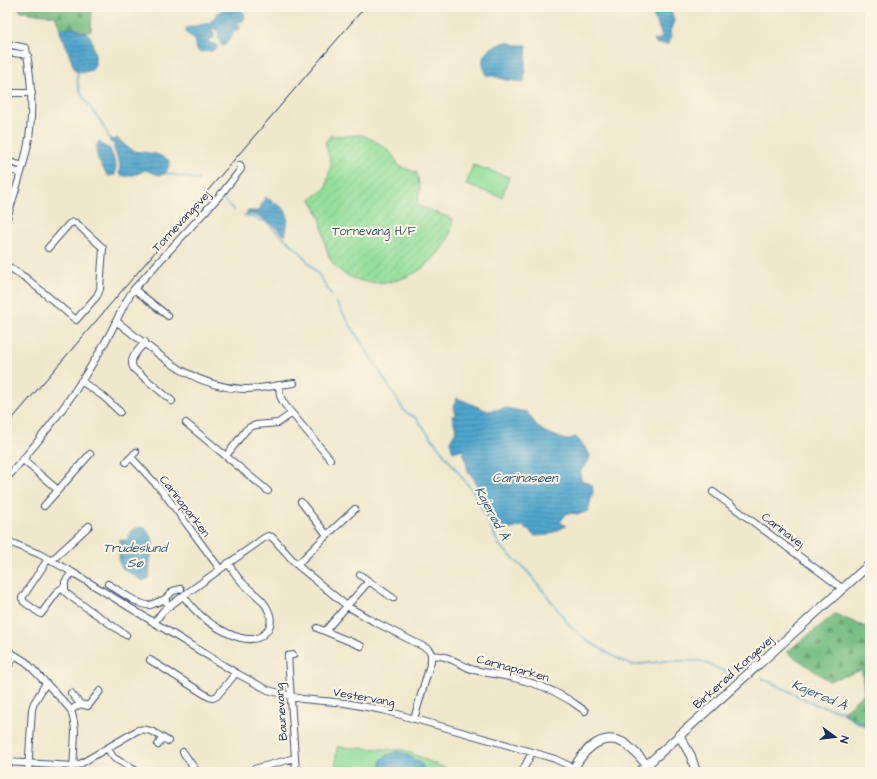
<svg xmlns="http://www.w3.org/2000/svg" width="877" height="779" viewBox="0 0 877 779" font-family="'Architects Daughter',sans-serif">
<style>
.grass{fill:#94df9c;stroke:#58877d}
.forest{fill:url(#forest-firs);stroke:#497671}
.garden{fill:url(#garden-furrows);stroke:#58877d}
.water{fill:url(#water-rules);stroke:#366a95}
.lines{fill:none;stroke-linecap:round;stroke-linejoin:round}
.stream{stroke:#50a5cc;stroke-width:1.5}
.minor-casing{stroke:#3b4b6e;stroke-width:8}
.major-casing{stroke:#3b4b6e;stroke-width:10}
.minor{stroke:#fff;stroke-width:6}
.major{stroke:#fff;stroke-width:8}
.tram{stroke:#1b2f5e;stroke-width:1}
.labels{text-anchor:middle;stroke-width:4;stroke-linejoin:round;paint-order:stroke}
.street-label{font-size:12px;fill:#1b2f5e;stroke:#fcf5e5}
.park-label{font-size:12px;fill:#395b6e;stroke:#fcf5e5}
.water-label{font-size:13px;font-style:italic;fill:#2e5884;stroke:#fcf5e5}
</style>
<defs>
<pattern id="forest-firs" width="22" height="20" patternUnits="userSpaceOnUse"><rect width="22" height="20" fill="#77be84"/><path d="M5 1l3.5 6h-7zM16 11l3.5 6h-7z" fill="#619b6f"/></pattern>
<pattern id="garden-furrows" width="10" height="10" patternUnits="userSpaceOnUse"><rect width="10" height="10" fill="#94df9c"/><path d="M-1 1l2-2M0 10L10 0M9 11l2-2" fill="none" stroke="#7fc089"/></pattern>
<pattern id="water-rules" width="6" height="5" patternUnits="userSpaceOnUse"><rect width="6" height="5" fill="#50a5cc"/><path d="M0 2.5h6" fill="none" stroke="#4287a9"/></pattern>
</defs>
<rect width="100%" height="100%" fill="#fcf5e5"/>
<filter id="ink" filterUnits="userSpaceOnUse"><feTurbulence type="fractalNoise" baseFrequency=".025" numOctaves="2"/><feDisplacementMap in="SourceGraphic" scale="8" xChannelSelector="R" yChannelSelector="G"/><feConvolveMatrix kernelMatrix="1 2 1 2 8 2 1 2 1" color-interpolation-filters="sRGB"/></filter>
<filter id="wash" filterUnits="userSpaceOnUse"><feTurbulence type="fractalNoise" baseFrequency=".012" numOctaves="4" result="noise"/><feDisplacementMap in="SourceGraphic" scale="16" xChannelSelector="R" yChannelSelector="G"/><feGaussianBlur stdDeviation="0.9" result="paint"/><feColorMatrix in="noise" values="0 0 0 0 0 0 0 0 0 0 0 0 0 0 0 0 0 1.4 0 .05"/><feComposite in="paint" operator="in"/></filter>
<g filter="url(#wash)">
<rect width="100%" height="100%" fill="#efe8cc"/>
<!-- grass -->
<path class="grass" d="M473 165 509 177 502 197 466 185Z
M337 747 404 750 453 772H335Z"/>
<!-- forest -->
<path class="forest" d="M18 7H92L91 31 63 36 55 16 21 12Z
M835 614 870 629V727L842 713 864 693 862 670 829 681 787 652Z"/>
<!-- garden -->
<path class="garden" d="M362 135C379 142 391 149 399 166L417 173 420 190 417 205 453 219C452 224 452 230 450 234 435 267 402 287 366 282 355 280 341 274 334 265 323 250 325 235 320 218 318 212 314 205 311 199L326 188 331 164 325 142 330 136Z"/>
<!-- water -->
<path class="water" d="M224 7H238L244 13 245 17 243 21 233 24 234 26 240 25 239 29 233 32 228 24 227 25 233 34 225 45 222 46 218 39 219 36 218 31 211 27 214 33V38L209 39 208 42 217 45V48L212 51 199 52 196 48 194 38 186 33V28L209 23Z
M637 7H670L674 21 670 31 671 38 669 44H657L654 41 662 38C661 32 656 19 651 15 647 11 641 10 637 7Z
M74 28 88 34 91 38 95 55V65L92 70 81 73 75 71 64 40 60 34V29Z
M507 42 517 45H527L524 82 507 80 493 76H487C486 72 483 68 483 64 481 50 496 45 507 42Z
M109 138 114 140 117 138 127 147 134 151 156 154 169 160V166L165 174 159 175 145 170C138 174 126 179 119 174L120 164 114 149V144L110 142Z
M99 141 104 146 110 149 116 165 115 175 108 176C102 166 91 154 99 141Z
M265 197C285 209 292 209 285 236 272 224 264 216 246 214L248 211H259Z
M457 398 488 411 506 408 527 412 538 427 545 432 566 440 576 437 584 446 590 455 589 460 580 472 581 480 592 485 593 492 588 511 580 514 567 513 560 522 566 526 548 535 535 536 523 526 507 530 502 525 491 523 474 479 468 472 463 449 453 452 450 441 456 430 452 416 455 415 454 406Z
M143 526C157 541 154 543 150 561 149 567 150 572 149 578L143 581 122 568 119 562 120 540H127L132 530Z
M396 752C406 752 414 759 422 764L424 772H383L381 768V760L387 755Z"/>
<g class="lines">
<!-- stream -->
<path class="stream" d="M78 72C72 97 103 115 109 138
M166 173 198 180
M222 199 234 210
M244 215 266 222 300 252 321 278 332 296
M336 302 405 412 416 418 475 494 499 545 528 572 548 597 570 626 586 640 620 660 633 665 665 661H701L728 673
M762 678 817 705 842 711 853 720 870 729"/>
</g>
</g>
<g filter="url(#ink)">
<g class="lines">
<!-- minor casing -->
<g class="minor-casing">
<path id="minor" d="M7 44 26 48C32 81 34 115 27 149 22 172 14 195 7 218
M7 52 28 55
M7 91 11 93H32
M7 161 23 166
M7 169 21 173
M7 266 26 278 76 320 97 296 100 289 103 248 76 223 73 222 69 224 48 248
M134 289 168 316
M116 321C156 351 189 387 243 389 260 389 277 385 294 383
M145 342C139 350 127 359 134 369L172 401
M81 381 104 397 120 412
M279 385 280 396 285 405 330 459
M186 423 268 491
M226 456 246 430 250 427 256 425 278 423 291 414
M131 457 163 492 220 569
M23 460 58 490
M126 462 136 452
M7 478C45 435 80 388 108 337 117 321 123 304 134 289L222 193 241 169 240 165
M713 492 839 586
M44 506 90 454
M327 535 355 509
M7 541 39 554 72 572 236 673 268 690 302 699 345 703 383 710 532 752 555 759 582 772
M48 559 22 598 24 602 41 614 58 591 64 587
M51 561 89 526
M297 565 327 535 301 502
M72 572 65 582V592L71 597 126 635
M360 575 393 598
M108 584C117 589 140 607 150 605 154 604 160 601 165 599
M183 596C187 600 190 605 195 610 208 624 249 652 266 632 271 626 272 619 269 612 264 598 250 592 241 581 236 576 232 569 228 563
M166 602 165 599 173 591 181 589
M154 623 163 611 183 596 264 538 268 536 272 537 297 565 347 606 373 621 428 649 431 653V661L414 719
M317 628 361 646
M325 631 369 581
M7 650 26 662 64 702 71 710 74 722 75 731 73 772
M293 655 288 656 296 772
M431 656C446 653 461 666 474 670 491 674 509 676 525 681 548 687 567 697 585 711
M150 660 209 697 213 698 217 696 236 673
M7 669 15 655
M71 693 80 704
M71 710 80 704 88 706 100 691
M158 745 162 738
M107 748 114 758 138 772
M183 752 197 772
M7 762 73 766 80 764 138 730C149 727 159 736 168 741
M28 772 32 709 34 703 46 683
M251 772 254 769 295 758
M522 772 532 752"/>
</g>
<!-- major casing -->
<g class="major-casing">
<path id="major" d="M679 735 691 756 696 772
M574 768C585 748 604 730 627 745 634 751 641 758 647 765
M639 772 870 564"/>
</g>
<!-- minor -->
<use href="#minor" class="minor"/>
<!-- major -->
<use href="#major" class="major"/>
<!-- tram -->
<path class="tram" d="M7 425 365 7"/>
</g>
</g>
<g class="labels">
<!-- street labels -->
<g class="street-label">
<text transform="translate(181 221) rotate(-47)" y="4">Tornevangsvej</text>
<text transform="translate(185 506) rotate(52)" y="4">Carinaparken</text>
<text transform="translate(783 530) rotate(37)" y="4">Carinavej</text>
<text transform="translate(513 668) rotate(15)" y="4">Carinaparken</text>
<text transform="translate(733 672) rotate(-42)" y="4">Birkerød Kongevej</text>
<text transform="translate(364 697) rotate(10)" y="4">Vestervang</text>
<text transform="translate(281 712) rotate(-94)" y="4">Baunevang</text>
</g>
<!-- park labels -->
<g class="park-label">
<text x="374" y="235">Tornevang H/F</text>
</g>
<!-- water labels -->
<g class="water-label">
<text x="525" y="482">Carinasøen</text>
<text transform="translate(493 513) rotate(62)" y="5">Kajerød Å</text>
<text x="135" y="552">Trudeslund<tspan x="135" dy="15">Sø</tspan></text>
<text transform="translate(820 694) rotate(23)" y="5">Kajerød Å</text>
</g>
</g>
<!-- margin -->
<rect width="877" height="779" fill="none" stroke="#fcf5e5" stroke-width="24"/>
<!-- north arrow -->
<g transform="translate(835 737) rotate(105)" stroke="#fcf5e5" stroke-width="3" paint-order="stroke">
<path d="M0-3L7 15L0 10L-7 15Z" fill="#1b2f5e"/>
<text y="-6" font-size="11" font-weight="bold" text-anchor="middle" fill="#1b2f5e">N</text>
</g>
</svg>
